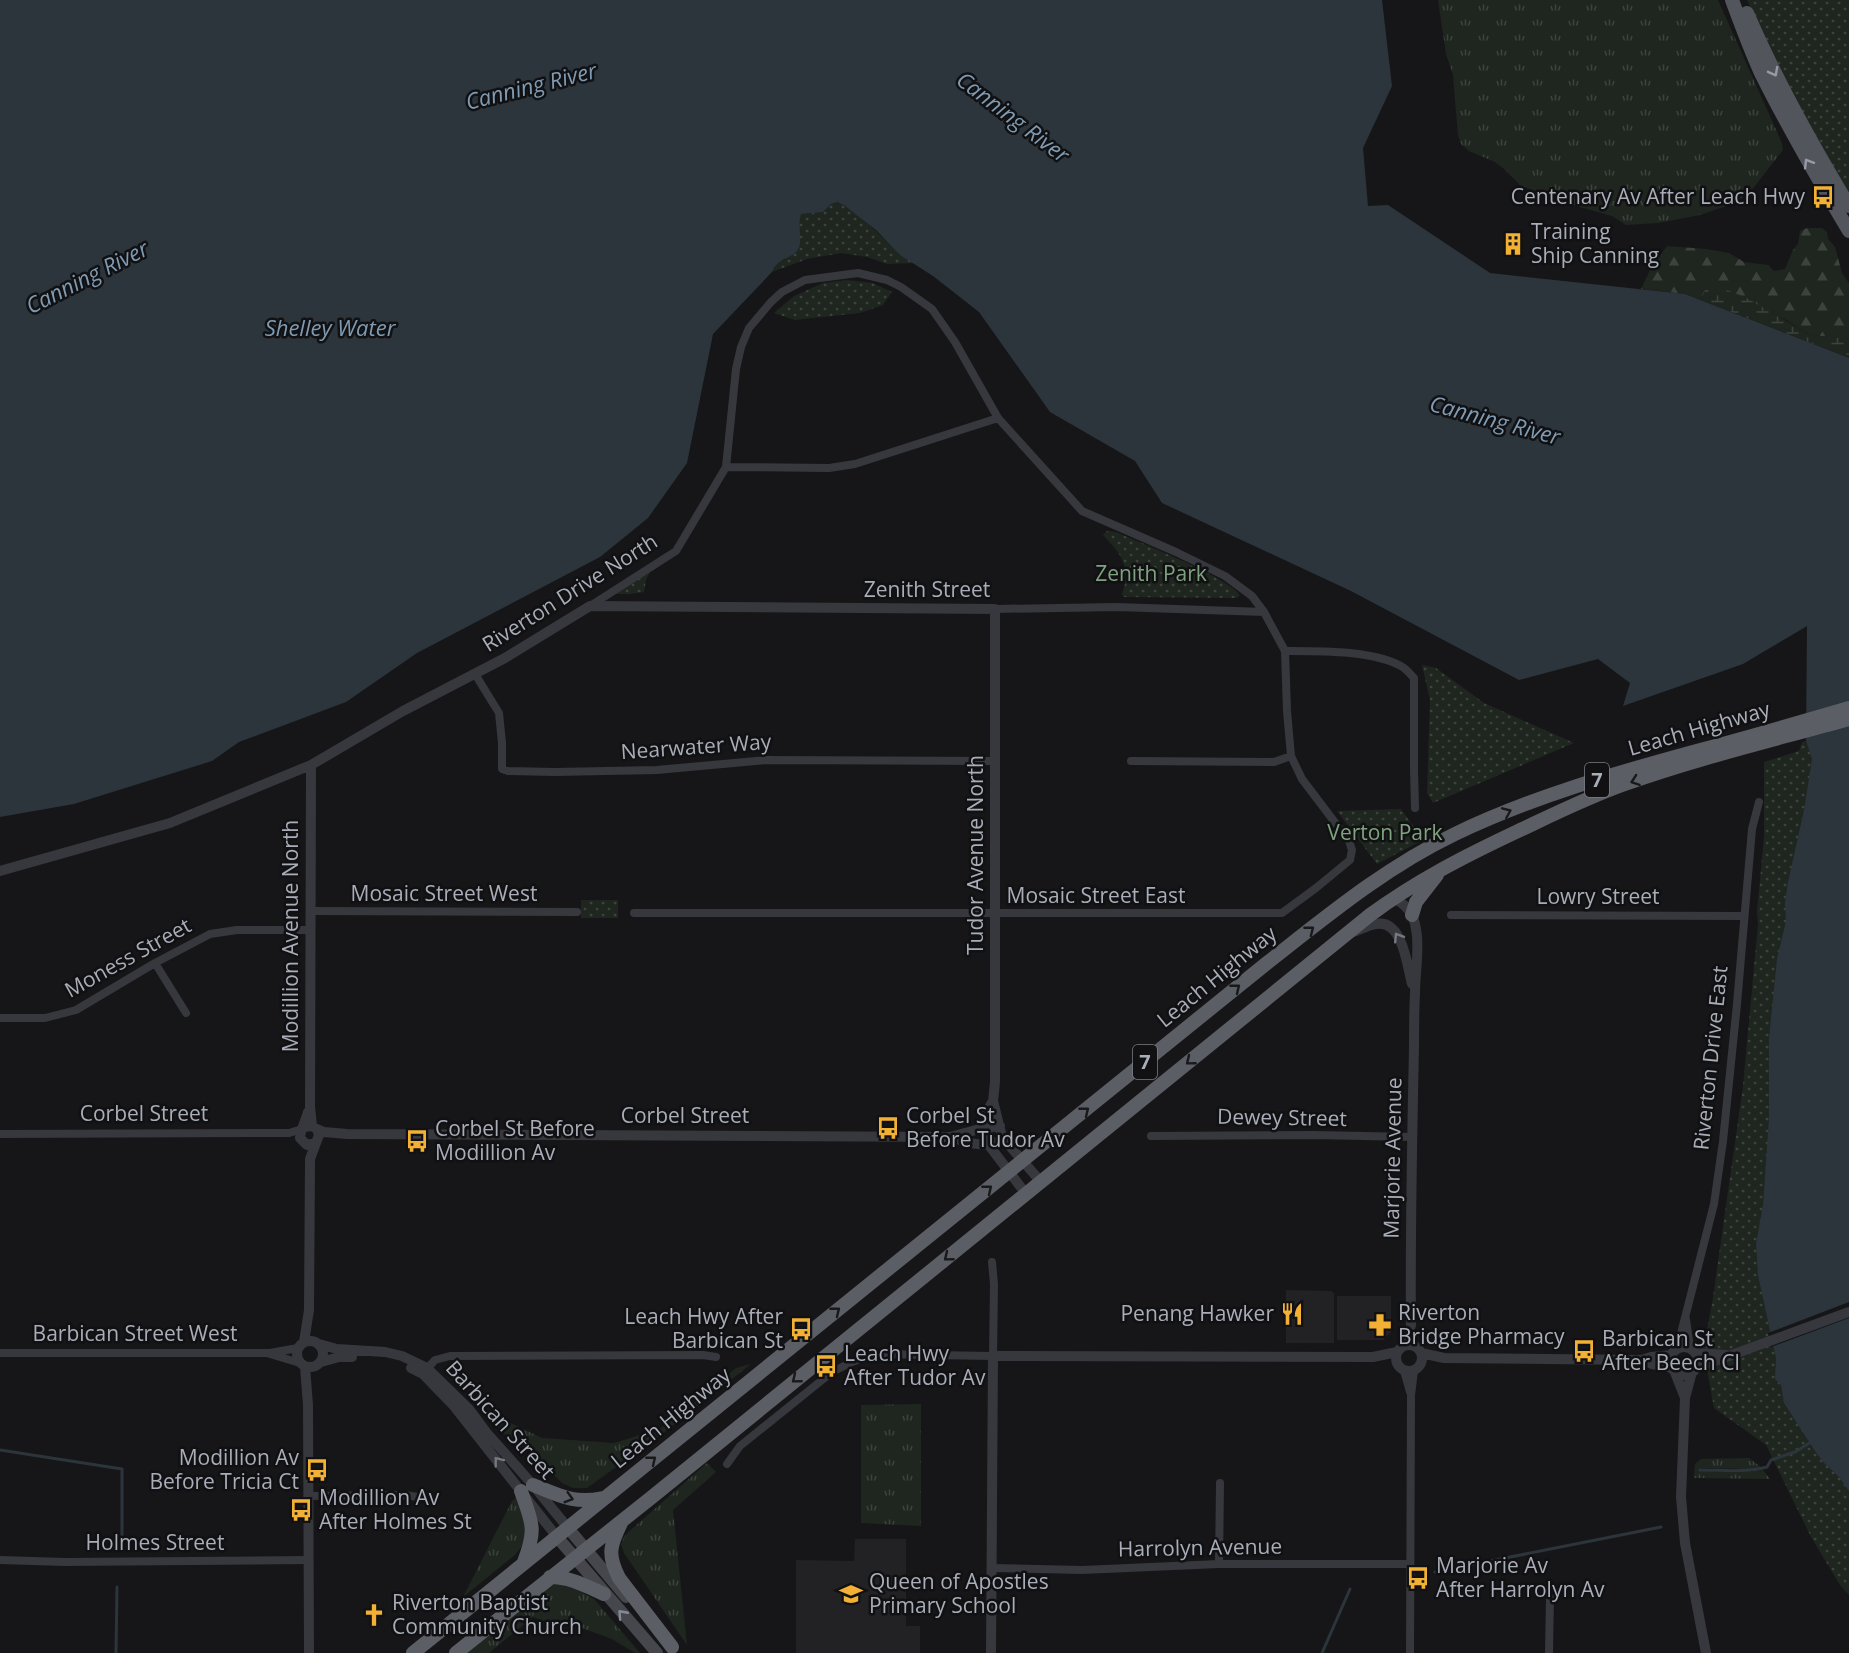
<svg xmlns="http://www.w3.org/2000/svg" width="1849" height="1653" viewBox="0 0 1849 1653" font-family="'Open Sans',sans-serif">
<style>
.built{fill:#222225}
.grass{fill:url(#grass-tufts)}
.forest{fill:url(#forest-firs)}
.wetland{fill:url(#wetland-marsh)}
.park{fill:url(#park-dots)}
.water{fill:#2c353c}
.pier{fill:#161618}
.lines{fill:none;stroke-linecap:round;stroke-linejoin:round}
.stream{stroke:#2c353c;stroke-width:3}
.minor{stroke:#37383d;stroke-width:8}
.tertiary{stroke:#37383d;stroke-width:10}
.secondary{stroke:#45474d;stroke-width:12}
.primary{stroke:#53555c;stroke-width:14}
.trunk{stroke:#5b5e65;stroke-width:14}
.oneway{stroke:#979ba6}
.oneway2{stroke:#18191b}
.oneway3{stroke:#757881}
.oneway4{stroke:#858993}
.labels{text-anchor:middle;stroke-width:5;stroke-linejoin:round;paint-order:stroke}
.shield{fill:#111113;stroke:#7b7e86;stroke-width:1.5}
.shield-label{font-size:20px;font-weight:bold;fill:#a8adb8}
.poi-label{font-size:21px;fill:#a8adb8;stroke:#111113;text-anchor:start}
.park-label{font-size:21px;fill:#7fa381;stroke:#111113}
.street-label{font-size:21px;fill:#a8adb8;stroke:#111113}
.water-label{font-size:22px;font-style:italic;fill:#7f9bb3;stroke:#111113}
</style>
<defs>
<pattern id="grass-tufts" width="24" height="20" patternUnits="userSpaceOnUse" patternTransform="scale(1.5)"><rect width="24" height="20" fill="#1e261f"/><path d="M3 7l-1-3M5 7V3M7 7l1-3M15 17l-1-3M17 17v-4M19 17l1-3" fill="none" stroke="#3c433d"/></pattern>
<pattern id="forest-firs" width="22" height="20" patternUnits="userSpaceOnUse" patternTransform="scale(1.5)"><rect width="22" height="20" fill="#1e261f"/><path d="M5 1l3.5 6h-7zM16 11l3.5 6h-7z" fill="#3c433d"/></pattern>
<pattern id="wetland-marsh" width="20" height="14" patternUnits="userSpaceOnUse" patternTransform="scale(1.5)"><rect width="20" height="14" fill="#1e261f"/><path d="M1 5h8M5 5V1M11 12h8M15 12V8" fill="none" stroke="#3c433d"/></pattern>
<pattern id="park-dots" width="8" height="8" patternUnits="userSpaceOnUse" patternTransform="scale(1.5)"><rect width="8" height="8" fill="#1e261f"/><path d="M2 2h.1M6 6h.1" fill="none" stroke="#3c433d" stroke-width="1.8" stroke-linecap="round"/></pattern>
</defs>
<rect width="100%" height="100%" fill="#161618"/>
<!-- built -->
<path class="built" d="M1286 1290 1331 1291 1334 1293V1343H1286Z
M1337 1296H1391V1332L1383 1340H1337Z
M855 1539H906V1626H920V1653H796V1560L854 1561Z"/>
<!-- grass -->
<path class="grass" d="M1438 0H1718L1782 143 1783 150 1751 191 1735 203 1700 215 1658 223 1626 225 1612 216 1559 201 1520 185 1504 169 1495 162 1469 151 1461 144 1458 135 1453 75 1446 54Z
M751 1364 662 1434 587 1488H573L562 1483 527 1449 505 1434 479 1408 542 1438 614 1443 660 1429 736 1368Z
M921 1404V1526L861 1523V1405Z
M1749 1458 1761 1467 1750 1469 1700 1468V1471L1748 1472 1763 1470 1770 1479 1694 1478 1695 1464 1701 1459Z
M707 1463 716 1472 673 1510 687 1645 624 1553 621 1544 625 1535Z
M516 1498C527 1520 533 1535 515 1555L463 1597 512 1501Z
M552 1583 576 1589 594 1599 640 1653H635L612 1639 563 1621 555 1625 533 1617 489 1653H465Z"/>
<!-- forest -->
<path class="forest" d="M1807 228H1822L1827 232 1828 239 1835 247 1842 273 1849 283V339L1810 335 1786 320 1708 283 1701 300 1685 294 1641 289 1651 268 1667 246 1706 249 1729 253 1744 262 1768 265 1774 271 1785 269 1793 250 1798 244 1800 231Z"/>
<!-- wetland -->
<path class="wetland" d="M1708 283 1745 297 1810 335 1849 339V358L1701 300Z"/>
<!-- park -->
<path class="park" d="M1747 0H1849V196L1817 144Z
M836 202C867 215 886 247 915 263L887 264 867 257 841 253 807 259 772 272 779 261 784 260 800 243C798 233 798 224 801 214L823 212 831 204Z
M847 280 873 283 892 292 883 305 860 313 795 320 774 313 794 296 823 283Z
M1107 531 1116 532C1138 542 1233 579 1240 596L1236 598 1124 597 1122 594C1132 567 1121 554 1103 535Z
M653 566 646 580 644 592 630 594H604Z
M1422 665 1436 668 1484 703 1574 743 1433 803 1427 793 1430 700Z
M1849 729V1595L1840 1585 1811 1537 1766 1445 1714 1408 1703 1348 1712 1304 1743 1086 1758 924 1757 912 1764 837V762L1799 751 1802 742Z
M1401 809 1423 840 1377 864 1337 811Z
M581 900H618V918H581Z"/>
<!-- water -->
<path class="water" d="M0 0H1382L1392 86 1363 148 1368 206 1388 205 1490 273 1685 294 1849 358V1491L1839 1477 1823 1462 1813 1448 1784 1403 1781 1385 1775 1379 1776 1358 1758 1275 1756 1244 1763 1205 1769 1118V1038L1777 959 1786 921 1785 903 1788 882 1804 810 1812 759 1806 740 1807 626 1743 664 1623 706 1630 683 1598 659 1519 680 1351 591 1162 503 1135 461 1050 412 979 312 933 276 900 255 876 230 845 206 837 202 831 204 823 212 801 214C798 225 801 232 800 242 800 254 789 256 781 261 777 263 774 268 772 272L713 334 687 463 648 518 600 557 417 653 346 702 239 742 212 761 74 804 0 817Z"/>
<!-- pier -->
<path class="pier" d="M1849 1302V1318L1771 1347 1768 1333Z"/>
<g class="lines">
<!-- stream -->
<path class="stream" d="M0 1450 122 1469V1538
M1700 1470C1722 1470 1746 1473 1767 1467L1771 1460 1795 1452 1811 1442
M1435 1572 1661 1527
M116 1653 117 1587
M1322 1653 1350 1589"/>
<!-- minor -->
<path class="minor" d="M726 467 829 468 855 464 998 418
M590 606 676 551 726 467 736 369 741 347 749 328 771 302 782 292 805 280 858 273 887 280 901 287 932 309 955 342 998 418 1082 511 1176 552 1225 576 1252 596 1264 612 1285 651 1287 711 1291 756 1302 779 1349 841 1352 850 1350 860 1316 888 1282 913H634
M995 609 1117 607 1264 612
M1285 651C1317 651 1377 650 1404 668 1408 671 1411 675 1414 678V770L1415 808
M475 674 499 713 502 743V769L508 771 555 772 657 770 766 760 995 761
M1131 761 1274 762 1291 756
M311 911 577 912
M1451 915 1744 916
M155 963 186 1013
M0 1018H45L76 1010 155 963 210 934 237 930H310
M0 1134 289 1133 302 1129
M1151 1136 1314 1135 1413 1137
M1686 1319 1690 1348
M1677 1349 1714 1204 1723 1141 1737 1004 1752 829 1759 802
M0 1353H270L298 1348
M270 1354 300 1363
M425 1371 435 1360 450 1356 703 1355 716 1357
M1404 1371 1410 1392
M727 1464 740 1446 832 1372 852 1362 874 1354 993 1356 994 1284 992 1262
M308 1496 404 1495 425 1498
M0 1560 65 1562 309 1560
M1219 1564 1220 1483
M992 1568 1082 1570 1219 1564H1410
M1410 1653 1411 1395 1414 1371
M1549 1653 1550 1598"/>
<!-- tertiary -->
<path class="tertiary" d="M311 765 310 1106 312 1126
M0 871 170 823 311 765 403 711 505 658 590 606 995 609V1082L993 1101 987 1111 988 1144 1026 1194
M1393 898C1406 904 1414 914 1416 929 1420 950 1415 972 1415 993 1414 1011 1414 1029 1414 1047 1412 1140 1410 1232 1411 1325L1403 1346
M1353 932C1360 930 1368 925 1376 924 1403 919 1407 966 1412 984
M993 1101 1002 1137 1041 1182
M304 1127 312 1126 317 1129 319 1135 316 1143 307 1145 300 1138C300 1131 306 1120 308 1112
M317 1129 324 1132 347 1134 950 1137 987 1127 1000 1126
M951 1137C963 1141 981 1148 994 1142
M297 1354a13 13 0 1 1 26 0a13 13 0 1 1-26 0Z
M304 1342 309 1310 310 1159 316 1143
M319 1344 337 1349 385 1352 402 1356 427 1368 469 1409 486 1432 533 1485 568 1528
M1396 1358a13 13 0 1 1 26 0a13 13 0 1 1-26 0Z
M1670 1361a14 14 0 1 1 28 0a14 14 0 1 1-28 0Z
M1421 1353 1444 1358 1641 1360 1651 1357 1672 1355
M1696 1353 1726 1355
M1641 1360 1652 1364 1673 1368
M321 1362 339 1357H352
M305 1367 308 1405 309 1653
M411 1368 423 1374 453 1405 557 1537
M1696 1368 1849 1312
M1674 1370 1685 1398
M1692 1372 1685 1398 1681 1497 1685 1543 1706 1653
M991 1653 993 1356 1373 1357 1397 1352"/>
<!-- secondary -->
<path class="secondary" d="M568 1528 626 1597
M557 1537 657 1653"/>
<!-- primary -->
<path class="primary" d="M1732 0C1741 24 1750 49 1761 73 1788 127 1818 179 1849 231
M1747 13C1776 80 1811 143 1849 206"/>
<!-- trunk -->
<path class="trunk" d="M1412 915 1416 902 1437 875
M533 1485C561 1496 573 1504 603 1498
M521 1491C532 1523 537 1528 524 1562
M621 1523C610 1546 607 1554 619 1578L672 1647
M550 1577C570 1577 586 1586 604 1594
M413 1653 1267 963C1327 916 1386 867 1455 834 1534 796 1619 772 1704 749 1753 736 1801 722 1849 708
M456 1653 652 1497 1370 915C1416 881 1465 856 1516 832 1552 815 1588 797 1625 784 1698 758 1774 740 1849 719"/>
</g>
<!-- one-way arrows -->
<defs><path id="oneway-chevron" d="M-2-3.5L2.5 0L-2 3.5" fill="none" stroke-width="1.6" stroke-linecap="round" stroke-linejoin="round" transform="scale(1.5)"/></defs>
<g class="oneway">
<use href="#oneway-chevron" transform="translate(1774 72) rotate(62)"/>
<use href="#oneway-chevron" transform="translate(1808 163) rotate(-121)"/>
</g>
<g class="oneway2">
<use href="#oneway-chevron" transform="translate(1635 781) rotate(161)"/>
<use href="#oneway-chevron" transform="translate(1507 812) rotate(-23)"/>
<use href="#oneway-chevron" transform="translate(1310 930) rotate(-38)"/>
<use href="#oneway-chevron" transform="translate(1236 988) rotate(-39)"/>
<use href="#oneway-chevron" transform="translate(1190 1061) rotate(141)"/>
<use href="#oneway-chevron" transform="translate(1085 1111) rotate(-39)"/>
<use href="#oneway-chevron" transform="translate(988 1189) rotate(-39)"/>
<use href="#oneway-chevron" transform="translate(948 1257) rotate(141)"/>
<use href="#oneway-chevron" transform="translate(836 1311) rotate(-39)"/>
<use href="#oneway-chevron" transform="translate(796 1379) rotate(141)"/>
<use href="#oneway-chevron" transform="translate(652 1460) rotate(-39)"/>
<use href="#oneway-chevron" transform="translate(569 1498) rotate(16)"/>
</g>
<g class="oneway3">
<use href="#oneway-chevron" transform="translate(1398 937) rotate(-122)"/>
<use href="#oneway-chevron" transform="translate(498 1461) rotate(-128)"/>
</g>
<use class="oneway4" href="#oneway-chevron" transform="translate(622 1614) rotate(-132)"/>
<!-- icons -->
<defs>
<g id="bus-bare" transform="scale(1.8)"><path d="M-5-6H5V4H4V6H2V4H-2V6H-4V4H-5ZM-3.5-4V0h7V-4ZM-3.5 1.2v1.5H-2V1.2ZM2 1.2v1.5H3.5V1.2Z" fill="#f2b134" stroke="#111113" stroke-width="2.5" paint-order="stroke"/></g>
<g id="building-bare" transform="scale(1.8)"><path d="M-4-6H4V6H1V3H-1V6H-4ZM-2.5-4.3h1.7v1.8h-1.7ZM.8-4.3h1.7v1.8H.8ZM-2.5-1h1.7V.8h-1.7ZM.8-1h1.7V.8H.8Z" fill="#f2b134" stroke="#111113" stroke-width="2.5" paint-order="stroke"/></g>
<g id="restaurant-bare" transform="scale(1.8)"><path d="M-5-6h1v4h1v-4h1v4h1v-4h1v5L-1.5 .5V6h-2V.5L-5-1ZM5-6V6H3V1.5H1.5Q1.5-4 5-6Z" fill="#f2b134" stroke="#111113" stroke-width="2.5" paint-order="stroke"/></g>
<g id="pharmacy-bare" transform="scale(1.8)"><path d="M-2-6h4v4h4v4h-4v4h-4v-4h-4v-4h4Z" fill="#f2b134" stroke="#111113" stroke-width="2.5" paint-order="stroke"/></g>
<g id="school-bare" transform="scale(1.8)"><path d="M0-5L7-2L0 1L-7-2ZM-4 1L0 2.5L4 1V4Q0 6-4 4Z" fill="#f2b134" stroke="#111113" stroke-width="2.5" paint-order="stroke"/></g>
<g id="church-bare" transform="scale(1.8)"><path d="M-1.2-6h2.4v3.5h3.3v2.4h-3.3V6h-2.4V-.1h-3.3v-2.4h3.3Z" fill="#f2b134" stroke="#111113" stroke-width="2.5" paint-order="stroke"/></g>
</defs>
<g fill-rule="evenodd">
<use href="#bus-bare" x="1823" y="197"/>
<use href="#building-bare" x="1513" y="244"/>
<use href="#bus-bare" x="888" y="1128"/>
<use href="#bus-bare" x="417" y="1141"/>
<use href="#restaurant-bare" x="1292" y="1314"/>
<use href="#pharmacy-bare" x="1380" y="1325"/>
<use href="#bus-bare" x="801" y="1329"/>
<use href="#bus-bare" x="1584" y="1351"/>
<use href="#bus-bare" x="826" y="1366"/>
<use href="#bus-bare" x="317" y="1470"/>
<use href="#bus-bare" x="301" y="1510"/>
<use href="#bus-bare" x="1418" y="1578"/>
<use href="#school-bare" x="851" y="1594"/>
<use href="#church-bare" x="374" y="1615"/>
</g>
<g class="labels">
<!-- shield labels -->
<g class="shield">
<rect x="1585" y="763" width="24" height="34" rx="4.5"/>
<rect x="1133" y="1045" width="24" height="34" rx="4.5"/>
</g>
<g class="shield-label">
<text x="1597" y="787">7</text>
<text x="1145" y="1069">7</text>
</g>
<!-- poi labels -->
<g class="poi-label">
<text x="1805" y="204" text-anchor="end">Centenary Av After Leach Hwy</text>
<text x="1531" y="239">Training<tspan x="1531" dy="24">Ship Canning</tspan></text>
<text x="906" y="1123">Corbel St<tspan x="906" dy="24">Before Tudor Av</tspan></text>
<text x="435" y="1136">Corbel St Before<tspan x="435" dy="24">Modillion Av</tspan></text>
<text x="1398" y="1320">Riverton<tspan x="1398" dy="24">Bridge Pharmacy</tspan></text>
<text x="1274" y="1321" text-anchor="end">Penang Hawker</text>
<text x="783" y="1324" text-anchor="end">Leach Hwy After<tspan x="783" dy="24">Barbican St</tspan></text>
<text x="1602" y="1346">Barbican St<tspan x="1602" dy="24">After Beech Cl</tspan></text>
<text x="844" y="1361">Leach Hwy<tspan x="844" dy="24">After Tudor Av</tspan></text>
<text x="299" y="1465" text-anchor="end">Modillion Av<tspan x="299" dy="24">Before Tricia Ct</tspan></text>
<text x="319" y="1505">Modillion Av<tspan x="319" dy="24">After Holmes St</tspan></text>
<text x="1436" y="1573">Marjorie Av<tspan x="1436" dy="24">After Harrolyn Av</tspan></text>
<text x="869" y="1589">Queen of Apostles<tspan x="869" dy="24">Primary School</tspan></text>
<text x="392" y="1610">Riverton Baptist<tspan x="392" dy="24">Community Church</tspan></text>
</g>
<!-- park labels -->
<g class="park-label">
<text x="1151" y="581">Zenith Park</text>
<text x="1385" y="840">Verton Park</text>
</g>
<!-- street labels -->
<g class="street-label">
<text x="927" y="597">Zenith Street</text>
<text transform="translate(570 593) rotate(-32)" y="7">Riverton Drive North</text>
<text transform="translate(1699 729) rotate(-16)" y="7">Leach Highway</text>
<text transform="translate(696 747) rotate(-4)" y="7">Nearwater Way</text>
<text transform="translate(976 855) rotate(-90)" y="7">Tudor Avenue North</text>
<text x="444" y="901">Mosaic Street West</text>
<text x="1096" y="903">Mosaic Street East</text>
<text x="1598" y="904">Lowry Street</text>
<text transform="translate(291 936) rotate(-90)" y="7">Modillion Avenue North</text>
<text transform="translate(128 958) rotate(-29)" y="7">Moness Street</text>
<text transform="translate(1217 977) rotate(-39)" y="7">Leach Highway</text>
<text transform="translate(1711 1058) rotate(-84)" y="7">Riverton Drive East</text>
<text x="144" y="1121">Corbel Street</text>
<text x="685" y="1123">Corbel Street</text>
<text transform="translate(1282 1118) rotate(1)" y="7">Dewey Street</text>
<text transform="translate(1393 1158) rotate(-89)" y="7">Marjorie Avenue</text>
<text x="135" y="1341">Barbican Street West</text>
<text transform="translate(671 1418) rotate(-39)" y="7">Leach Highway</text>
<text transform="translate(500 1420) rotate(48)" y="7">Barbican Street</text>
<text x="155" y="1550">Holmes Street</text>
<text transform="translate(1200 1548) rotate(-1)" y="7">Harrolyn Avenue</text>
</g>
<!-- water labels -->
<g class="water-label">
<text transform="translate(531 86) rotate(-14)" y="8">Canning River</text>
<text transform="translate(1013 117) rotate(37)" y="8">Canning River</text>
<text transform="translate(87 277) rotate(-27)" y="8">Canning River</text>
<text x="330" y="336">Shelley Water</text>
<text transform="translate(1495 420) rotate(15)" y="8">Canning River</text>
</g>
</g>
</svg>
